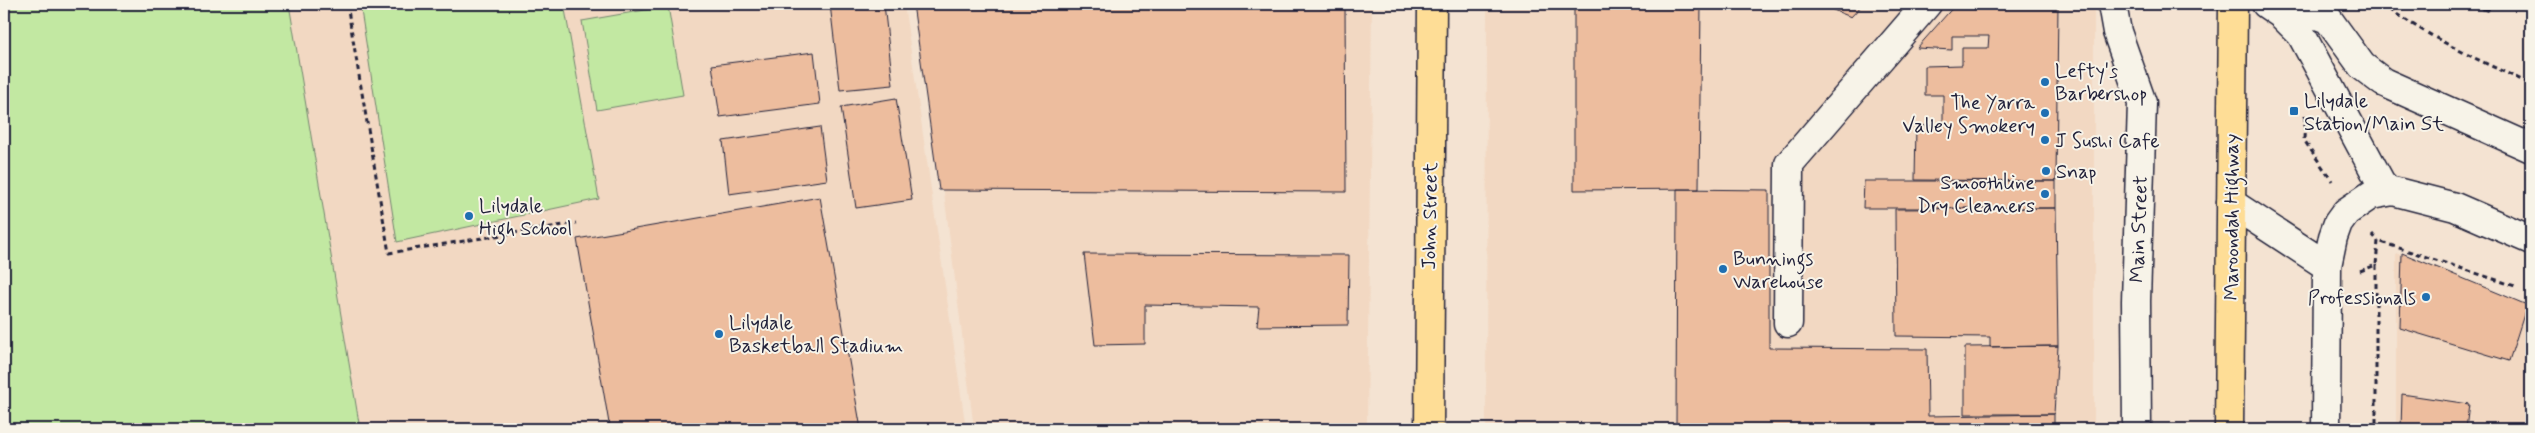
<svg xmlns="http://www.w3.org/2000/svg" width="2535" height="433" viewBox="0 0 2535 433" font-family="Mynerve,sans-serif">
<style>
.built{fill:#f2d8c2}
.green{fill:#c2e8a2;stroke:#72856e}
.building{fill:#edbd9e;stroke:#22223b}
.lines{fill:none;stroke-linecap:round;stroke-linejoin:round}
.minor-casing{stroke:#22223b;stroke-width:31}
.major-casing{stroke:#22223b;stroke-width:31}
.highway-casing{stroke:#22223b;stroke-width:31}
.path{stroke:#22223b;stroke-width:3;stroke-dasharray:5 4;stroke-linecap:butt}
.minor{stroke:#f7f3e8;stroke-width:28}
.major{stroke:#fedd96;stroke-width:28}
.highway{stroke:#fedd96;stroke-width:28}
.rail-casing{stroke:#22223b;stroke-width:5.5}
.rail{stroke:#f7f3e8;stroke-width:4;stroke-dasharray:11;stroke-linecap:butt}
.poi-dot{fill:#1f6fb2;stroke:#f7f3e8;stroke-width:2}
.labels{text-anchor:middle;stroke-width:4;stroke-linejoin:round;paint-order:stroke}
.poi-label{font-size:20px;fill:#22223b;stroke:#f7f3e8;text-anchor:start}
.street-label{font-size:20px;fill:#22223b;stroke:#f7f3e8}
</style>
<rect width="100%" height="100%" fill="#f4e3d2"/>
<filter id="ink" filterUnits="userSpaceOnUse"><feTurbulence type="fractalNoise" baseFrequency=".02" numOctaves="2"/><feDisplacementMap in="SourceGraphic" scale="10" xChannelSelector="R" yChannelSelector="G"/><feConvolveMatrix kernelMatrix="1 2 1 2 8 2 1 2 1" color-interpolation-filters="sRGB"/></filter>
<g filter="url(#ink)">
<!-- built -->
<path class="built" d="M4 4H904L966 429H4Z
M920 4H1372L1367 429H974Z
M1487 4H2094V429H1486Z
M2396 253 2531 310V429H2396Z"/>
<!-- green -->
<path class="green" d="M4 4H289L360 429H4Z
M360 4H564L599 199 397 242Z
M668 6 683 95 597 110 582 21Z"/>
<!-- building -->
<path class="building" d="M650 4H687L651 9Z
M830 4H884L893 85 840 90Z
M913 4H1345L1346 192 939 190Z
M1574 4H1701L1699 189 1574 190Z
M1818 4H1863L1851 17Z
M1956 4H2058L2056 181 1915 180 1916 126 1943 125V95H1925V66L1962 65V48H1988L1989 36H1952V50L1917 48Z
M814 52 820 104 720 117 712 65Z
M896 98 912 200 856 208 841 107Z
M820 127 827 180 729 194 723 141Z
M1864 181H2056V208H1863Z
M1677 189 1769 190V348L1927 349 1928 416 2054 414V429H1676Z
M820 197 861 429H610L577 239Z
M2056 208 2058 346 1990 347V337L1896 336 1895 209Z
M2402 253 2527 305 2509 361 2400 328Z
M1084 254 1349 255 1348 325 1257 326 1259 307 1145 305V344L1095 345Z
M2058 346 2054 414H1965V347Z
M2402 394 2469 404 2466 429H2401Z"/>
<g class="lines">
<!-- minor casing -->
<g class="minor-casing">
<path id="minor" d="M2112 4 2117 32 2142 103 2136 301 2137 429
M2266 4 2282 15 2301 34 2381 183 2389 191
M2287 4 2328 19 2362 66 2383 82 2531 148
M2231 203 2327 266
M1788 323 1789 164 1927 4
M2326 429 2327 266 2333 237 2338 223 2346 212 2371 195 2393 191 2455 207 2531 240"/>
</g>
<!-- major casing -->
<g class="major-casing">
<path id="major" d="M1429 429 1432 4"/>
</g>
<!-- highway casing -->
<g class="highway-casing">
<path id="highway" d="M2229 429 2233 4"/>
</g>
<!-- path -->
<path class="path" d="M347 4 389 253 576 223
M2382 4C2430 38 2477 60 2531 84
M2305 116 2304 140 2332 181
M2372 234 2378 241
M2376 265V429
M2360 271 2376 265 2378 241 2518 287"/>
<!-- minor -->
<use href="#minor" class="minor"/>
<!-- major -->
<use href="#major" class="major"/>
<!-- highway -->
<use href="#highway" class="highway"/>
<!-- rail casing -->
<g class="rail-casing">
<path id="rail" d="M2472 4 2487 9"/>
</g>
<!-- rail -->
<use href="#rail" class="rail"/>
</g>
</g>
<!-- markers -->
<g class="poi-dot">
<circle cx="2045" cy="82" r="5"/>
<rect x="2289" y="106" width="10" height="10" rx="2.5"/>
<circle cx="2045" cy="113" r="5"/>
<circle cx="2045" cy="140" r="5"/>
<circle cx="2046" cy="171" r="5"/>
<circle cx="2045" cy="194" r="5"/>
<circle cx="469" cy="216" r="5"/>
<circle cx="1723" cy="269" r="5"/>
<circle cx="2426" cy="297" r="5"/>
<circle cx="719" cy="334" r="5"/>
</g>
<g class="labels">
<!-- poi labels -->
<g class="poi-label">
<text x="2055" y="77">Lefty's<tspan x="2055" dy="23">Barbershop</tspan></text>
<text x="2304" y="107">Lilydale<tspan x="2304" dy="23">Station/Main St</tspan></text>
<text x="2035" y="109" text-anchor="end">The Yarra<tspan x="2035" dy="23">Valley Smokery</tspan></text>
<text x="2055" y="147">J Sushi Cafe</text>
<text x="2056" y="178">Snap</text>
<text x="2035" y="189" text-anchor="end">Smoothline<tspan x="2035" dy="23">Dry Cleaners</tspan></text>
<text x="479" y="212">Lilydale<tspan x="479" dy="23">High School</tspan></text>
<text x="1733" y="265">Bunnings<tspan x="1733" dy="23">Warehouse</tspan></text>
<text x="2416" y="304" text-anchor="end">Professionals</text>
<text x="729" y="329">Lilydale<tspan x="729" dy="23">Basketball Stadium</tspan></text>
</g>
<!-- street labels -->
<g class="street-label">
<text transform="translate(1429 216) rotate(-89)" y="7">John Street</text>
<text transform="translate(2231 217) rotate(-90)" y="7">Maroondah Highway</text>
<text transform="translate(2138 229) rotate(-88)" y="7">Main Street</text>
</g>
</g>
<!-- margin -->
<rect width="2535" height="433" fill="none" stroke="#f7f3e8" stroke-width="20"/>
<rect x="10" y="10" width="2515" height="413" fill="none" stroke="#22223b" stroke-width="2" filter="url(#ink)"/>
</svg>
